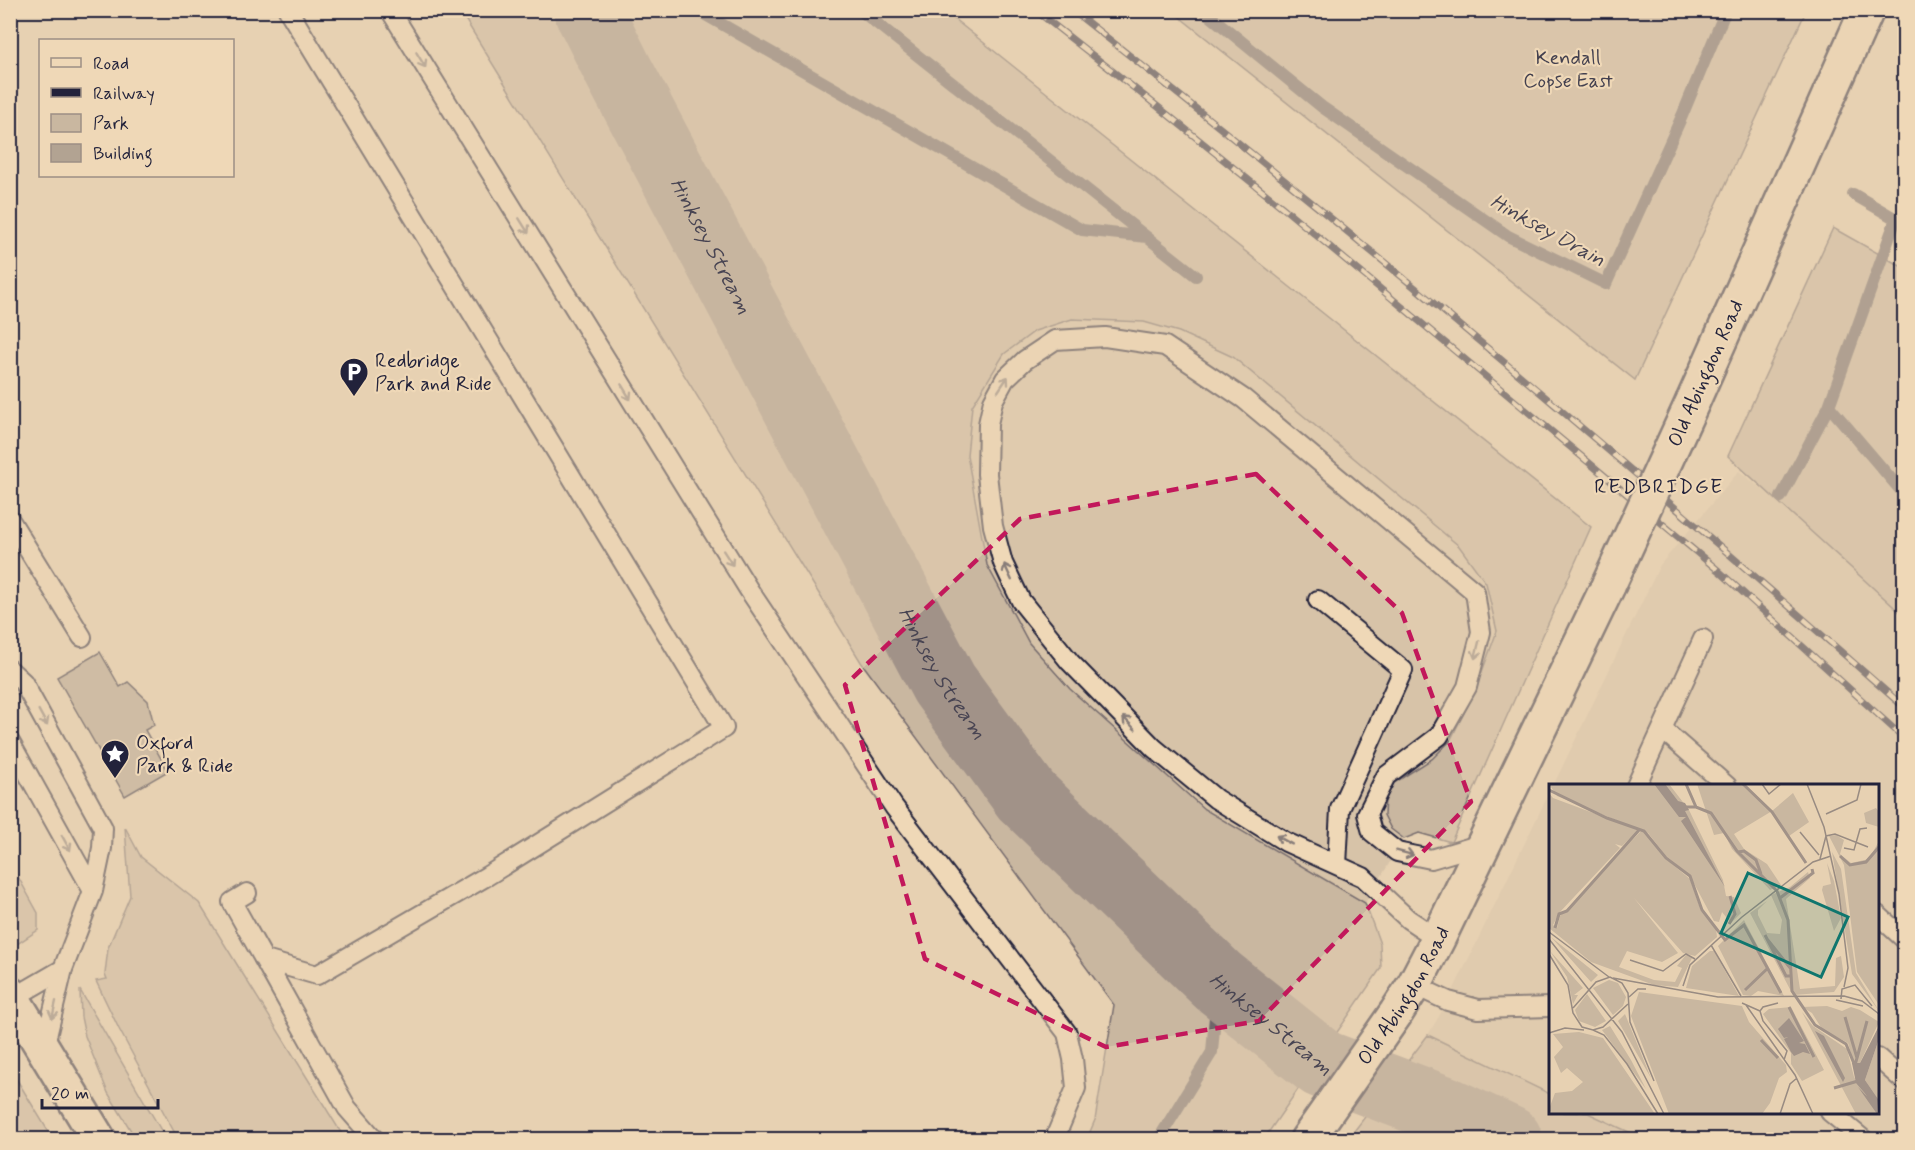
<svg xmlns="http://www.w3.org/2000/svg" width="1915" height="1150" viewBox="0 0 1915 1150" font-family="Mynerve,sans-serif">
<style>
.built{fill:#d7c3a8}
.green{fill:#c9b7a0;stroke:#766c6e;stroke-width:1.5}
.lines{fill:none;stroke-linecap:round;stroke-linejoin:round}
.stream{stroke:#6e6569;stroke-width:12}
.river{stroke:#a19288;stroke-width:69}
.building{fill:#b2a392;stroke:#22223b;stroke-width:1.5}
.service-casing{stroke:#22223b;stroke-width:22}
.tertiary-casing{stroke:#22223b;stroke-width:38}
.primary-casing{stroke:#22223b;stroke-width:38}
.service{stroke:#efd8b7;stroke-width:18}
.tertiary{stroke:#efd8b7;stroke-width:33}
.primary{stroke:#efd8b7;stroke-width:33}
.rail-casing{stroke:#22223b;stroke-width:7}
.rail{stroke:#efd8b7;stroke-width:4.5;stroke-dasharray:14;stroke-linecap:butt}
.tertiary-bridge-casing{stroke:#22223b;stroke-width:38;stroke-linecap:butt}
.tertiary-bridge{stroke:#efd8b7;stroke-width:33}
.oneway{stroke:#887d79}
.marked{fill:none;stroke:#c2185b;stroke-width:4.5;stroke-dasharray:12 8;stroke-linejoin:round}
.labels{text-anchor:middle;stroke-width:4.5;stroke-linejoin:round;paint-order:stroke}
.park-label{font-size:20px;fill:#43404f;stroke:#efd8b7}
.poi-label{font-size:20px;fill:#22223b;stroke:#efd8b7;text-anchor:start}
.street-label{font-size:20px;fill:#22223b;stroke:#efd8b7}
.water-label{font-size:21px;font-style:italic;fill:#484452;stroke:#efd8b7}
.neighbourhood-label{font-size:21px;letter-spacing:1.5px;fill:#22223b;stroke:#efd8b7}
.inset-river{fill:none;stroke:#a19288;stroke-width:3}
.inset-road{fill:none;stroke:#988b82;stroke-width:1.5}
.view{fill:#0f766e;fill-opacity:0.15;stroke:#0f766e;stroke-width:3}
.inset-edge{fill:none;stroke:#22223b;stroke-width:3}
</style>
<rect width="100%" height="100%" fill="#e7d1b2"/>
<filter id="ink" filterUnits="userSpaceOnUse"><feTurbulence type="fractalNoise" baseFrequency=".0167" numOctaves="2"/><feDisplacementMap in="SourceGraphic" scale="12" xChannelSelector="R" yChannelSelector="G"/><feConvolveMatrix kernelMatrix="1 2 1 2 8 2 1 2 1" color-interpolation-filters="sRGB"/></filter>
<g filter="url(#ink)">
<!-- built -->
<path class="built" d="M1072 319 1144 322 1179 332 1233 357 1459 546 1486 583 1497 631 1475 691 1450 741 1432 759 1394 783 1385 797 1384 815 1391 829 1404 839 1365 903 1204 809 1113 729 1070 689 1029 643 987 565 967 455 972 406 1004 354 1035 331Z
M1739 471 1904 602V1139H1644L1588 1113 1878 1112V786H1553L1660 565Z
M1550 791V1094L1428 1035 1448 1001Z"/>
<!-- green -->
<path class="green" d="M460 11H944L1591 527 1451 842 1419 833 1404 839 1391 829 1384 815 1385 797 1394 783 1432 759 1450 741 1475 691 1497 631 1486 583 1459 546 1233 357 1179 332 1144 322 1072 319 1035 331 1004 354 972 406 967 455 987 565 1029 643 1070 689 1204 809 1365 903 1380 944 1381 968 1264 1139H1087L1095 1120 1114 1005 861 662Z
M1172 11H1806L1635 380Z
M1833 228 1904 268V616L1728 456Z
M125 827 141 857 199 903 345 1139H178L119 1029 96 981 107 979 105 974 108 948 130 896Z
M11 864 38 913V930L11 948Z
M80 990 166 1139H136L108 1093 85 1036 81 1017Z
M1428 1035 1550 1094V1112L1588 1113 1644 1139H1348Z
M10 1070H11L53 1139H11Z"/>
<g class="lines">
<!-- stream -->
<path class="stream" d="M697 10 1082 230 1147 237
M860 10 1196 276
M1203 10 1322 107 1508 236 1606 284 1682 116 1726 10
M1853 194 1896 219 1829 406 1904 494
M1781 497 1829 406
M1158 1140 1212 1052 1218 981"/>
<!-- river -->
<path class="river" id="s1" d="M588 10 619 72 944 684 1026 796 1218 981 1322 1064 1444 1110 1508 1140"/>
</g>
<!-- building -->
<path class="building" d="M100 652 120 687 128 682 148 701 154 725 145 730 168 771 125 796 57 677Z"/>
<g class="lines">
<!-- service casing -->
<g class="service-casing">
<path id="service" d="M390 10 749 590 894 807 1067 1033 1073 1059 1076 1088 1054 1140
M10 520 82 637
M1318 600 1403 670 1340 809 1337 865
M10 670 23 682 103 828 102 848 93 891
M1662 729 1727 786
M10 742 93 891 63 969 44 1049
M1636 786 1703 639
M247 893 232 902 347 1108 375 1140
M1878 915 1904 939
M1438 939 1408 919 1363 877 1286 842 1216 799 1154 748 1070 662 1021 601 1003 563 993 526 987 474 988 424 993 401 1005 379 1025 360 1055 340 1105 337 1165 346 1244 399 1475 592 1481 632 1467 687 1439 736 1386 776 1367 814 1372 832 1397 852 1431 859 1485 843
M265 960 317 975 487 876 724 728 288 10
M1414 985 1448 1001 1478 1009 1550 1007
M13 998 63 969
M1878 1058 1904 1081
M1830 1112 1864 1140"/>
</g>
<!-- tertiary casing -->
<g class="tertiary-casing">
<g id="tertiary">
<path d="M1693 401 1867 10"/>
<path id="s2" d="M1307 1140 1396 1013 1414 985 1438 939 1609 584"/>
</g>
</g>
<!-- primary casing -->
<g class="primary-casing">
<path id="primary" d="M10 994 99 1140"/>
</g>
<!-- service -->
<use href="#service" class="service"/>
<!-- tertiary -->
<use href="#tertiary" class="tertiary"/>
<!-- primary -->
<use href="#primary" class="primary"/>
<!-- rail casing -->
<g class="rail-casing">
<path id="rail" d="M1035 10 1157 106 1287 211 1719 571 1904 738
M1072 10C1357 234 1633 468 1904 707"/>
</g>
<!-- rail -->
<use href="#rail" class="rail"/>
<!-- tertiary-bridge casing -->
<g class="tertiary-bridge-casing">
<path id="tertiary-bridge" d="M1609 584 1693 401"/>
</g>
<!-- tertiary-bridge -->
<use href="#tertiary-bridge" class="tertiary-bridge"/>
</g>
<!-- one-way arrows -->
<defs><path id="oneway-shaft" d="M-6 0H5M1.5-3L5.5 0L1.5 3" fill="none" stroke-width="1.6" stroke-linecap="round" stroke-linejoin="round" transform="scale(1.5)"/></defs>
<g class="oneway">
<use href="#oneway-shaft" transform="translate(421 60) rotate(59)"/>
<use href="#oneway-shaft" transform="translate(524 226) rotate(58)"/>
<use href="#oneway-shaft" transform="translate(1003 384) rotate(-56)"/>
<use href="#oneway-shaft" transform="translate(626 392) rotate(59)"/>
<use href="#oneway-shaft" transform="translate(728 558) rotate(57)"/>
<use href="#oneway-shaft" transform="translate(1008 572) rotate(-115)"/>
<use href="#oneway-shaft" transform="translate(1477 650) rotate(104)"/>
<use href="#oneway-shaft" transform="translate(43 718) rotate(61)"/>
<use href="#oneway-shaft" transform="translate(1129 723) rotate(-134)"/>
<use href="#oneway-shaft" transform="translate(1284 840) rotate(-151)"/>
<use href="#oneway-shaft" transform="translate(66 843) rotate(61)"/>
<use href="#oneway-shaft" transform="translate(1405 853) rotate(15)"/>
<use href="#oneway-shaft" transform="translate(54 1010) rotate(103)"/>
</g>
</g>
<!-- marked area -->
<path d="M0 0H1915V1150H0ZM1256 474 1402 613 1471 802 1259 1021 1106 1047 925 959 845 685 1020 519Z" fill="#e7d1b2" fill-opacity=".55" fill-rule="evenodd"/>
<path class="marked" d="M1256 474 1402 613 1471 802 1259 1021 1106 1047 925 959 845 685 1020 519Z"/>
<!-- icons -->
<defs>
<g id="parking-pin" transform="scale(1.5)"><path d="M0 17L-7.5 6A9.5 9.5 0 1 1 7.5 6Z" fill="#22223b" stroke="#efd8b7"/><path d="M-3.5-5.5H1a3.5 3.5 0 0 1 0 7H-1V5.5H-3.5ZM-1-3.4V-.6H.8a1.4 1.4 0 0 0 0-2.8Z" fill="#fff"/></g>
<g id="sight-pin" transform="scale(1.5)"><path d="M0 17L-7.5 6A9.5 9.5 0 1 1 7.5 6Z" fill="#22223b" stroke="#efd8b7"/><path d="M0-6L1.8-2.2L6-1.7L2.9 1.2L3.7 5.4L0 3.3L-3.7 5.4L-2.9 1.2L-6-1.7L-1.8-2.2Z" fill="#fff"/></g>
</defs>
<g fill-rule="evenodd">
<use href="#parking-pin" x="354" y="372"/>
<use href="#sight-pin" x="115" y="754"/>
</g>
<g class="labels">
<!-- park labels -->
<g class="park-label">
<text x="1568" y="64">Kendall<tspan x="1568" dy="23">Copse East</tspan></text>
</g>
<!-- poi labels -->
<g class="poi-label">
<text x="375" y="367">Redbridge<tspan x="375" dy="23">Park and Ride</tspan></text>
<text x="136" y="749">Oxford<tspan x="136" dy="23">Park &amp; Ride</tspan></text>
</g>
<!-- street labels -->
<g class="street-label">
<text transform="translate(1705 373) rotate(-66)" y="7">Old Abingdon Road</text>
<text dy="7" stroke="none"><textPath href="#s2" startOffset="174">Old Abingdon Road</textPath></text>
</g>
<!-- water labels -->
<g class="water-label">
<text transform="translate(1548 230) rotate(29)" y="7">Hinksey Drain</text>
<text dy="7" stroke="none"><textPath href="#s1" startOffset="266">Hinksey Stream</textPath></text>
<text dy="7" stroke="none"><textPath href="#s1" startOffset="752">Hinksey Stream</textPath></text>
<text dy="7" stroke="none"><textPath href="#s1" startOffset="1236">Hinksey Stream</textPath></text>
</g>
<!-- neighbourhood labels -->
<g class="neighbourhood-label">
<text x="1659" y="493">REDBRIDGE</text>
</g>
</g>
<!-- overview -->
<g transform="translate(1549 784)">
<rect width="330" height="330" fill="#e7d1b2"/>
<path d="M0 0H120L140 26 174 96 177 112 185 113 192 129 182 139 173 128 170 138 165 137 140 90 117 72 99 49 8 12ZM148 0H195L223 27 244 9 260 38 240 52 223 27 185 50 195 65 218 80 232 101 221 106 183 65 175 49 165 51ZM0 9 4 14 90 46 73 62 66 60 71 64 10 129 4 141 8 144 11 132 92 47 95 48 117 75 141 95 152 127 167 145 168 153 146 172 134 169 85 114 129 169 113 178 78 167 70 183 105 196 126 198 133 184 128 182 137 171 143 174 129 203 105 201 42 178 0 144ZM327 24 330 28V43L317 39 315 29ZM287 51 295 56 291 70 302 79 320 75 330 57V221L308 188 295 81 280 52ZM283 68 292 85 307 189 330 227 303 190ZM278 79 285 97 292 134 285 147 273 106 274 102 282 100ZM259 88 261 94 237 115 251 205 286 202 287 174 292 172 295 193 285 208 244 211 201 129 218 117 209 126V131L218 149 231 150 233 136 222 111 241 103ZM195 136 235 212 209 207 202 212 194 211 169 162ZM2 153 49 191 42 198ZM1 167 34 204 25 211H29L24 220 18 193ZM161 167H165L190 212 137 204 143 182ZM60 196 69 199 77 213 74 222 64 231 44 204ZM90 208 193 222 200 238 237 281 238 288 230 294 221 319 213 330H120L82 232ZM38 210 57 237 46 243 30 237 26 226ZM278 222 293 227 302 223 311 226 330 238 310 281 305 280 299 259 273 245 263 229 253 223ZM242 223 275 286 253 297 242 280V269L214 230 220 225ZM253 228 264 242 298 265 305 293 328 330H307ZM76 230 102 294 69 237ZM61 242 82 276 97 305 53 246ZM30 248 54 254 106 330H3L0 325 6 309 23 307 34 298 18 284 12 289 5 273 14 263 4 250ZM330 255V317L316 296Z" fill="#c9b7a0"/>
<path d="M105 0H116L129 17 136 19 140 26 136 27 176 103 132 37 137 33H130ZM240 234 255 257 250 259 256 260 261 270 254 268 245 272 242 268 235 255 239 253 235 254 229 245ZM330 242V255L316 296 329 315 328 330 309 303 318 312 307 299 303 279H311ZM266 247 275 252 296 294 294 298Z" fill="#a19288"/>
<path class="inset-river" d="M137 0 147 23M194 0 223 28 257 79M0 6 58 34 95 47 117 74 141 92 153 126 176 156 195 141 232 209M134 23H147L162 29 188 67 228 107 239 136 243 207 266 241 297 260 306 282M189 68 195 67 207 76 212 90M291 72 301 81 317 78 330 63M231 114 264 89 263 85M180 140 186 130 181 112M6 144 10 130 18 127 91 45M216 151 237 192H242M218 155 242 185M196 206 219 184M240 223 265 273M296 233 308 274 306 281M212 256 229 274M308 274 318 237M285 304 309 297"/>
<path class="inset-road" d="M213 0 220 10 232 0M258 0 275 43 290 110 299 184 295 203M277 30 308 16 312 0M251 48 270 71M295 64 305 66 311 45 318 44M271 75 277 52 286 50 319 63M0 148 60 193M0 155 73 248 115 330M162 161 192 212M0 170 19 201 24 229 33 243 44 246 54 243 79 220M81 176 114 187 137 170 146 175M64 194 169 213 295 212 313 217 330 230M134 202 141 181 193 133 264 78 282 72M80 213 89 205H97M292 215 293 205 306 201 323 222M287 216 314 222M193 219 211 227 214 223 229 219M197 221 246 291 264 330M24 224 47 198 61 193 73 199 79 209 81 238 105 297M211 227 214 237 238 267 235 276M44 246 55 251 78 280 109 330M0 249 16 244 35 246M231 330 241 300 248 294"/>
<path class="view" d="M199 89 299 133 272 193 172 149Z"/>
<rect width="330" height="330" class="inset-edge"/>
</g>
<!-- margin -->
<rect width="1915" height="1150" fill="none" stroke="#efd8b7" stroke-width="36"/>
<rect x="18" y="18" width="1879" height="1114" fill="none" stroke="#22223b" stroke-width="2" filter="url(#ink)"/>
<!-- legend -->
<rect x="39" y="39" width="195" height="138" fill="#efd8b7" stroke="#9d8f85" stroke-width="1.5"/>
<rect x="51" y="58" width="30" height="9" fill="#efd8b7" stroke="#9d8f85" stroke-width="1.5"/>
<text x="93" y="69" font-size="18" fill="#22223b">Road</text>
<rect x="51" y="88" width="30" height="9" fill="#22223b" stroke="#9d8f85" stroke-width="1.5"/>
<text x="93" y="99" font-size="18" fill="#22223b">Railway</text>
<rect x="51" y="114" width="30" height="18" fill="#c9b7a0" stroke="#9d8f85" stroke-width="1.5"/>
<text x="93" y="129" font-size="18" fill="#22223b">Park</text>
<rect x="51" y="144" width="30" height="18" fill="#b2a392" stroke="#9d8f85" stroke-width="1.5"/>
<text x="93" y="159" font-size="18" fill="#22223b">Building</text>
<!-- scale -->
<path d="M42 1099v9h116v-9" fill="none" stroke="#22223b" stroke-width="3"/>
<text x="51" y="1099" font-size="18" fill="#22223b" stroke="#efd8b7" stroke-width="4.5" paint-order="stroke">20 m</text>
</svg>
